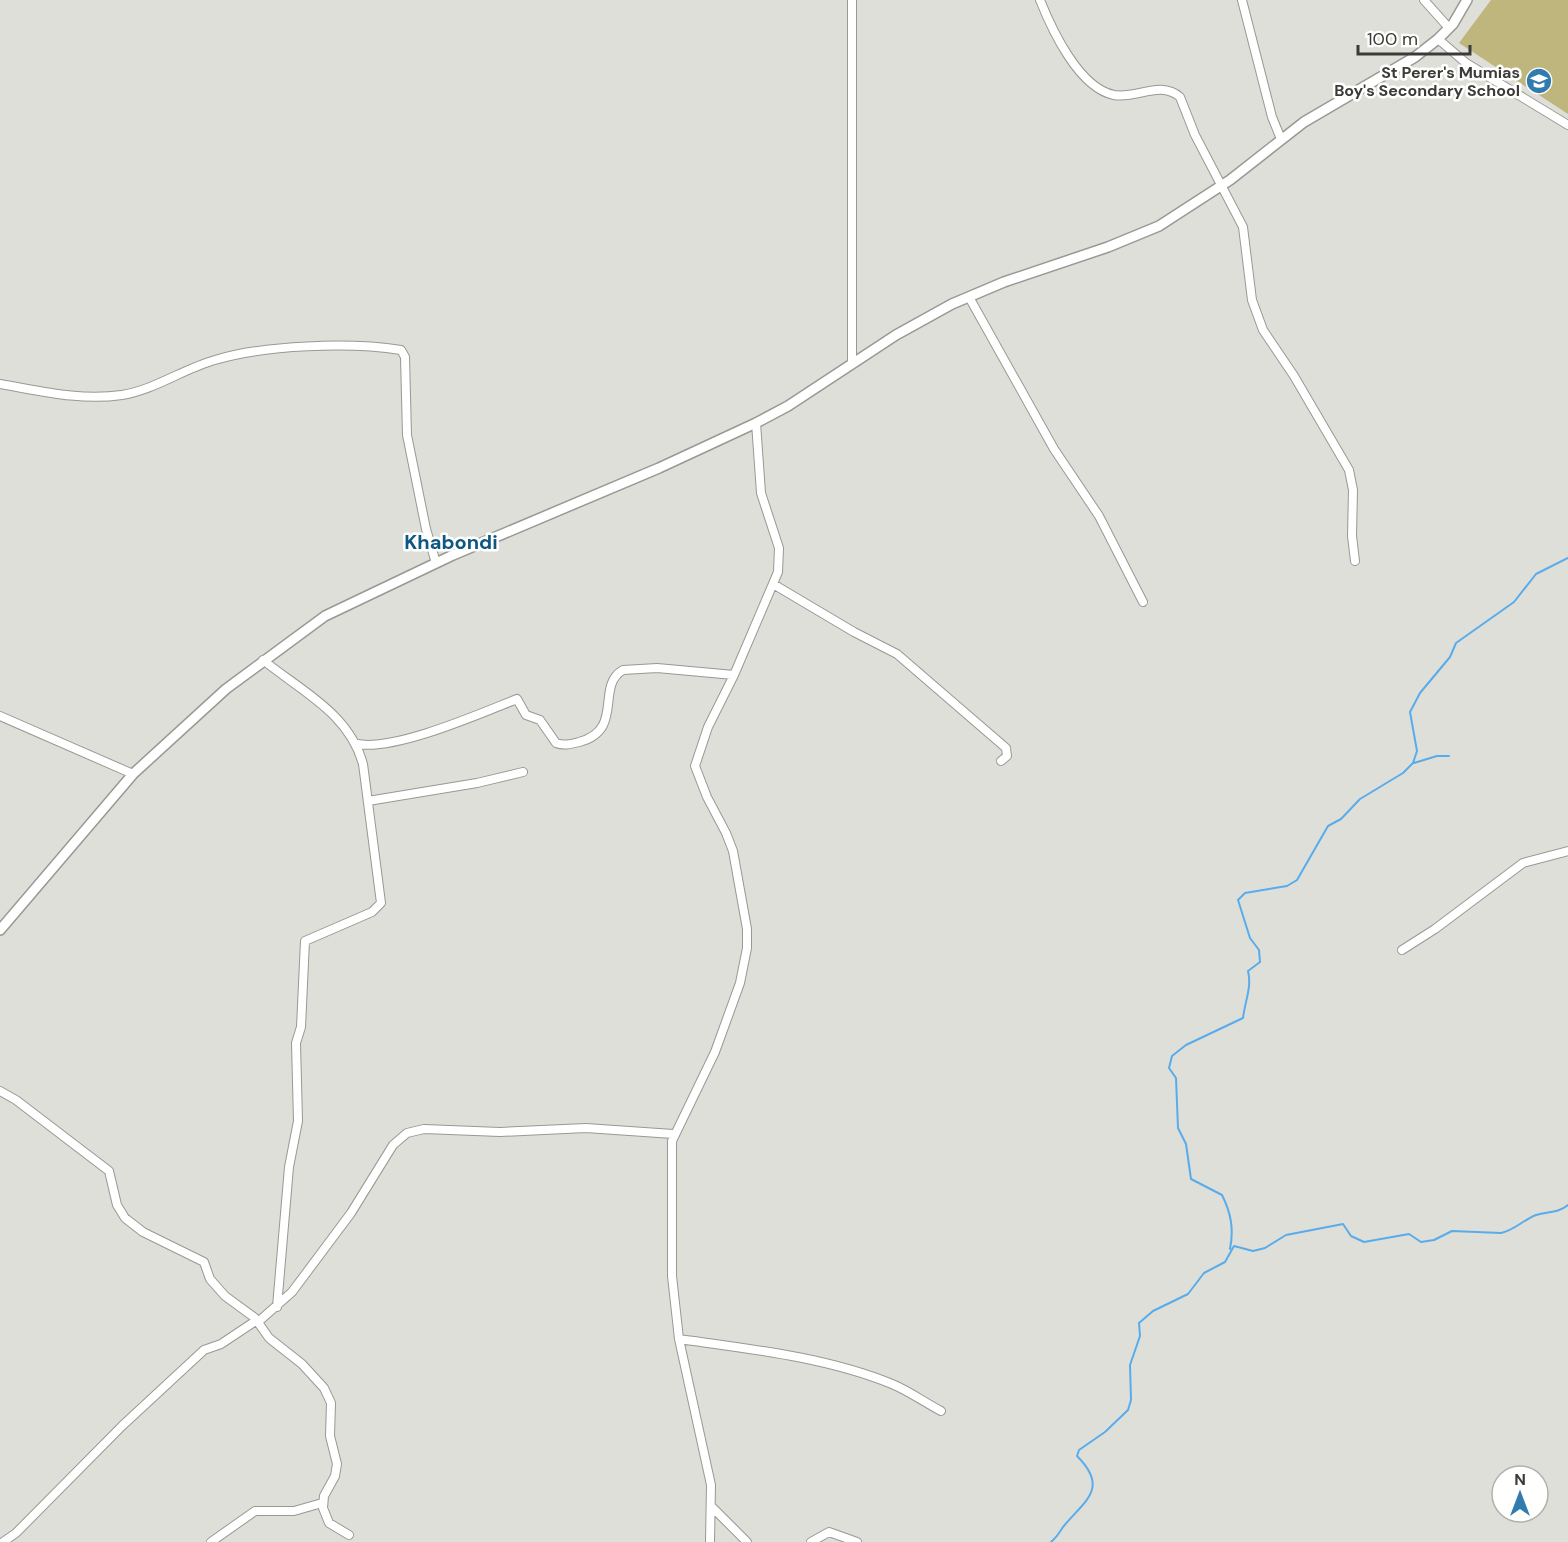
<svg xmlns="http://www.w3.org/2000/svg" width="1568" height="1542" viewBox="0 0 1568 1542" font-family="'DM Sans',sans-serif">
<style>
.green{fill:#beb67c}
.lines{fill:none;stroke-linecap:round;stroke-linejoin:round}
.stream{stroke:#59aceb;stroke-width:2}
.minor-casing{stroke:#999893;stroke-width:10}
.tertiary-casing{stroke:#999893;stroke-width:12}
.minor{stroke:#fff;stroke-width:8}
.tertiary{stroke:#fff;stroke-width:9}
.labels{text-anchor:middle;stroke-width:5;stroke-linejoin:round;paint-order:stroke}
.poi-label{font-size:16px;font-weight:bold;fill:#3c3b39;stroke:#fffffe;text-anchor:end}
.quarter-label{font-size:20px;font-weight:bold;fill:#0e5784;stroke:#fffffe}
</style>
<rect width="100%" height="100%" fill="#dfdfd9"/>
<!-- green -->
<path class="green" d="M1491 0H1568V114L1459 43Z"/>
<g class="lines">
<!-- stream -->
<path class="stream" d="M1414 763 1437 756H1449
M1230 1249C1234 1229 1231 1213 1222 1195L1191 1179 1186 1144 1178 1128 1176 1078 1169 1068 1172 1056 1186 1045 1243 1018C1245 1001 1252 987 1248 971L1260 962 1259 950 1250 938 1238 900 1245 893 1287 886 1297 880 1328 826 1341 819 1360 799 1403 773 1413 763 1417 751 1410 712 1420 693 1450 657 1456 643 1514 602 1536 574 1568 558
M1051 1542C1057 1537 1059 1533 1063 1527 1084 1501 1110 1489 1077 1456L1079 1450 1105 1432 1128 1410 1131 1400 1130 1365 1140 1336 1139 1323 1153 1311 1188 1294 1204 1273 1225 1262 1234 1246 1253 1251 1265 1248 1286 1235 1343 1224 1351 1236 1364 1242 1409 1234 1421 1242 1434 1240 1452 1231 1501 1233C1515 1230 1523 1220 1536 1215 1548 1211 1557 1214 1568 1205"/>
<!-- minor casing -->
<g class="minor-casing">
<path id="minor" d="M1040 0C1052 30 1079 88 1114 95 1137 99 1160 80 1180 97L1195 135 1243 227 1252 300 1263 330 1294 376 1349 470 1353 490 1352 536 1355 561
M1242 0 1272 117 1281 139
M1424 0 1449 28
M1438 39 1466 63 1568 125
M969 297 1054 449 1099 516 1143 602
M852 362V0
M0 384C41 391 80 401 122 395 154 390 183 369 215 360 265 345 349 342 401 350L405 357 407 435 426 529 436 563
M773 584 854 632 897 654 1006 748 1007 756 1001 761
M263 660C301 691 349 713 363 764L381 903 372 912 305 941 301 1027 296 1043 298 1121 289 1167 277 1307
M0 716 133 774
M357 744C395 751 479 714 517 699L526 715 540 720 556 743C564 746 571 744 579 742 625 730 595 686 623 670L657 668 734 675
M368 801 477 783 523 772
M1402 950 1435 929 1523 863 1568 851
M0 1091 16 1100 109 1171 117 1205 125 1218 143 1232 204 1262 210 1279 225 1296 255 1318 269 1338 302 1364 324 1388 331 1403 330 1436 337 1464 335 1476 324 1496 323 1508 329 1523 349 1535
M258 1322 292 1292 351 1213 393 1145 407 1133 424 1129 500 1132 586 1128 673 1134
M679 1339C750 1349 826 1357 892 1384 909 1391 924 1402 941 1411
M712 1507 747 1542
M3 1542 16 1533 122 1426 204 1350 221 1344 257 1320
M211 1542 255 1511H294L322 1503
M710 1542 711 1485 679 1339 672 1276V1141L715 1052 740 983 747 948V929L733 851 726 833 707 797 695 766 708 727 734 675 778 572 779 548 761 493 756 423
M811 1542 829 1532 857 1542"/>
</g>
<!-- tertiary casing -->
<g class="tertiary-casing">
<path id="tertiary" d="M0 930 133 774 226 689 325 616 453 555 659 468 756 423 788 406 896 335 952 304 1004 282 1108 247 1159 226 1230 180 1304 122 1415 57 1438 39 1453 24 1467 0"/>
</g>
<!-- minor -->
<use href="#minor" class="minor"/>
<!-- tertiary -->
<use href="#tertiary" class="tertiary"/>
</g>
<!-- icons -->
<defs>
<g id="school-disc" transform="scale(1.35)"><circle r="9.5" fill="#327baf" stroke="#fffffe"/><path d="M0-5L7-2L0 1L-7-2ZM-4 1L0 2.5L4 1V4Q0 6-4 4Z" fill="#fff"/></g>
</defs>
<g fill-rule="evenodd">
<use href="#school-disc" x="1539" y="81"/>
</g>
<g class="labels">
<!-- poi labels -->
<g class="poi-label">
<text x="1520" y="78">St Perer's Mumias<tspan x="1520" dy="18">Boy's Secondary School</tspan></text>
</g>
<!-- quarter labels -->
<g class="quarter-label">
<text x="451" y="549">Khabondi</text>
</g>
</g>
<!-- north arrow -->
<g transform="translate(1520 1494)"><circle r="28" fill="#fffffe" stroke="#b1b1af" stroke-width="1.5"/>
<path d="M0-4.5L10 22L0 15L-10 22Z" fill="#327baf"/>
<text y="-9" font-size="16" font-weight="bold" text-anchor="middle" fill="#3c3b39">N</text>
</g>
<!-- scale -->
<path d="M1358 45v9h112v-9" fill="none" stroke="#3c3b39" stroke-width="3"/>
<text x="1367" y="45" font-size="18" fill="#3c3b39" stroke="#fffffe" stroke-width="4.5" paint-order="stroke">100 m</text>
</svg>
